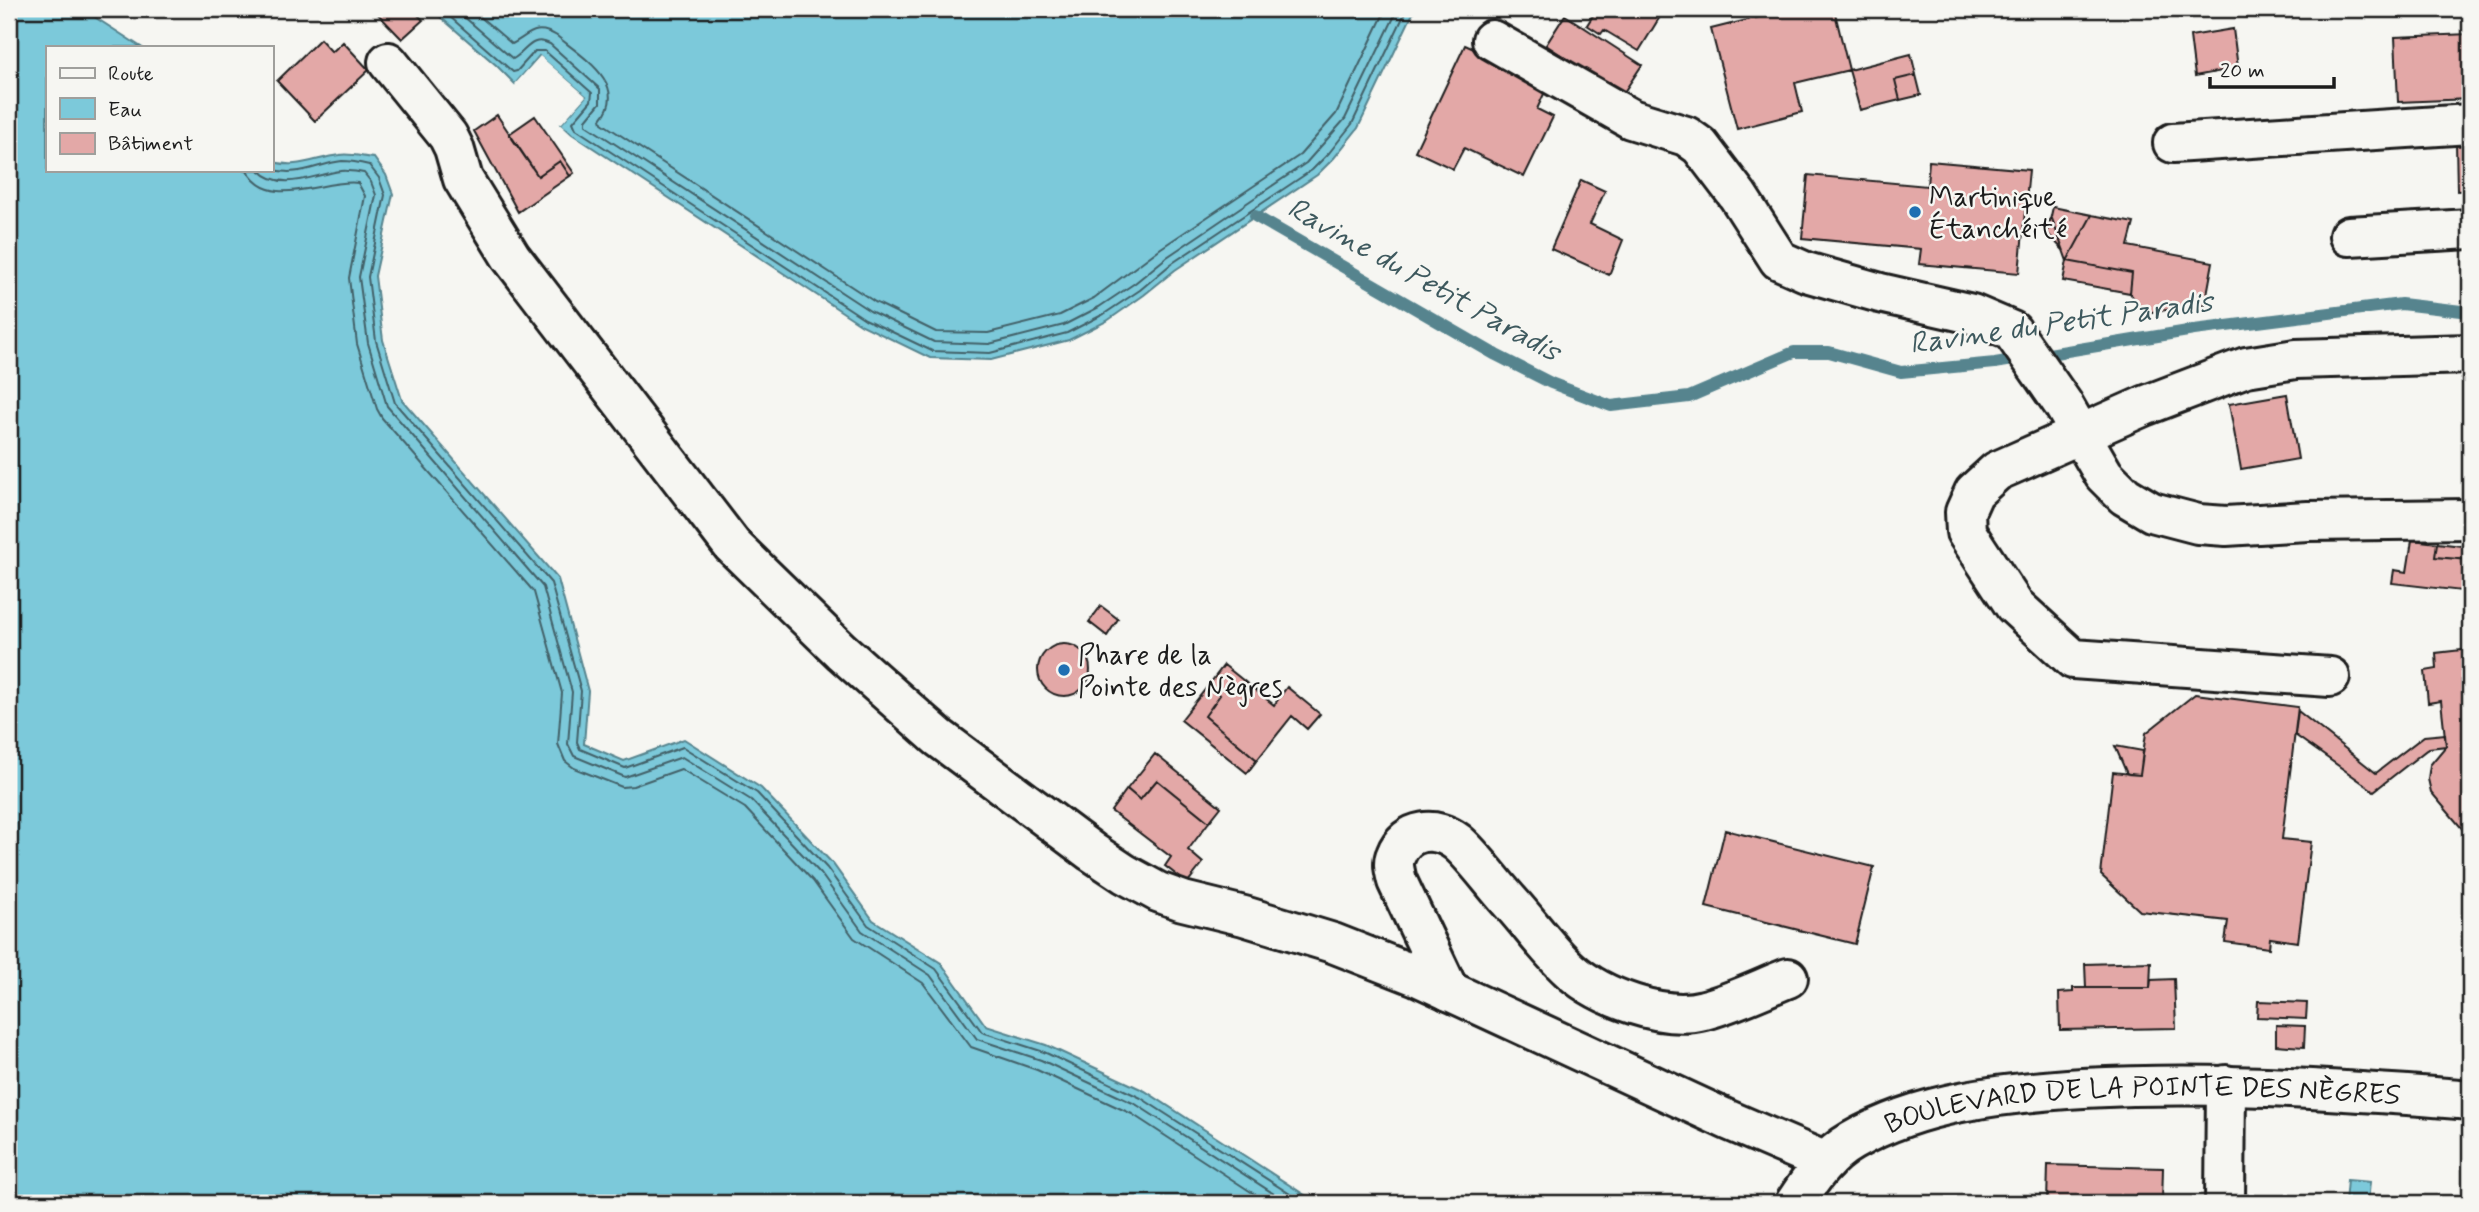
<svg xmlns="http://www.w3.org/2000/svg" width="2479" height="1212" viewBox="0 0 2479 1212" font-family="Mynerve,sans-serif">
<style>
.water{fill:#7cc9da;stroke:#56848e;stroke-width:2}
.pier{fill:#f6f6f2}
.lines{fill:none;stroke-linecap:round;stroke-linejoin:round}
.shore{stroke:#426168;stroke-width:2}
.stream{stroke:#56848e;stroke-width:12}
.building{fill:#e3a8a7;stroke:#1c1c1c;stroke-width:2}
.minor-casing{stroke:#1c1c1c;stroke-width:44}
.minor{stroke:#f6f6f2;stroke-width:38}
.poi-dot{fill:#1f6fb2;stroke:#f6f6f2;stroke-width:2.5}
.labels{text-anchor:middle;stroke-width:5;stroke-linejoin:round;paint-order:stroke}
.poi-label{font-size:28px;fill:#1c1c1c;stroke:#f6f6f2;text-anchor:start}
.street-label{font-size:28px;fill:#1c1c1c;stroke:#f6f6f2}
.water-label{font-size:30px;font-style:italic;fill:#3e595e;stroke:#f6f6f2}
</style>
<rect width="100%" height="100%" fill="#f6f6f2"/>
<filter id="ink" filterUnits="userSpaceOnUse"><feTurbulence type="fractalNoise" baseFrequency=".0143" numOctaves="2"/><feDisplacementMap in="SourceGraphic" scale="14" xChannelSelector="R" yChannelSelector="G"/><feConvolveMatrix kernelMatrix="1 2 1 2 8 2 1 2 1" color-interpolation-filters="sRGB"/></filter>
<g filter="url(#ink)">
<!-- water -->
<path class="water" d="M9 9H82L141 47H47V170H271V161C295 170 315 158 339 155 350 153 363 157 374 158L386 175 393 194 375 276 383 340 402 400 558 579 588 691 584 744 624 761 684 739 761 788 833 864 873 920 941 963 986 1026 1046 1045 1145 1091 1317 1203H9Z
M431 9H1415L1358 128 1334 158 1317 175 1175 270 1144 295 1107 321 1069 340 991 360 930 358 862 325 572 134 561 124 586 96 539 56 515 84 496 65Z
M2347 1180 2370 1182 2368 1203H2345Z"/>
<!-- pier -->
<path class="pier" d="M540 56 586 96 561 124 558 122 581 96 550 69 540 60 517 86 515 84Z"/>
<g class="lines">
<!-- shore -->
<path class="shore" d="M441 9 513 72 517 71 535 51H545L592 93 591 101 573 122 576 129 865 319 932 351 990 353 1067 333 1104 314 1140 290 1171 264 1312 170 1329 153 1352 124 1407 9
M455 9 513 59C527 51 531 35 550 44L600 89V103L586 120V125L870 311 934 342 989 344 1064 325 1099 307 1135 283 1167 257 1306 163 1345 119 1398 9
M471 9 512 44C529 35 535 23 557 36 581 56 630 84 601 119L602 123 875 302 936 332 988 333 1060 315 1094 298 1161 248 1300 155 1336 114 1386 9
M271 169C296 178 317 164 342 161 350 161 361 163 369 165L379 178 385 195 368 277 376 341 395 403 551 583 581 691 577 742 580 749 625 768 683 747 757 793 827 868 868 925 936 969 982 1032 1044 1052 1141 1098 1304 1203
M247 170C268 212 325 178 358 183L365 196 349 278 357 344 377 409 382 418 534 592 562 693 558 744 565 761 574 768 622 787 633 786 681 769 745 808 813 881 854 938 923 983 971 1047 1037 1070 1132 1114 1268 1203
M259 170C281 193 315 174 341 171 348 170 357 172 364 173L371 182 376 195 359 277 368 343 387 406 543 587 572 692 568 744 574 756 625 777 682 757 751 800 821 874 862 931 930 975 977 1039 1041 1060 1137 1105 1288 1203"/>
<!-- stream -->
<path class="stream" d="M1255 216 1496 355 1551 383 1611 406 1689 397 1794 352H1829L1901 372 1995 363 2194 330 2401 304 2470 312"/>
</g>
<!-- building -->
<path class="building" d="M373 9H412L423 20 402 39Z
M1597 9H1650L1661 15 1639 51 1604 30 1601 34 1587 25Z
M1791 9H1834L1849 70 1795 83 1802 112 1737 129 1711 29Z
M1565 15 1642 65 1622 95 1546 45Z
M2233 29 2238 68 2195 76 2190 36Z
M2470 34V99L2398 102 2395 37Z
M320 39 332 52 343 42 369 70 315 121 277 81Z
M1465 45 1549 83 1537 109 1553 117 1524 177 1464 148 1453 169 1415 151Z
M1911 54 1916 75 1895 80 1900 100 1860 110 1849 70Z
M1916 75 1921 95 1900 100 1895 80Z
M497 115 538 176 560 161 570 176 518 212 474 131Z
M535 116 574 173 570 176 560 161 538 176 509 134Z
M2470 141V190L2457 191 2456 142Z
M1929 161 2029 170 2019 273 1919 264 1921 249 1802 238 1808 175 1927 186Z
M1581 180 1605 191 1590 224 1623 240 1609 275 1551 249Z
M2053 207 2092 215 2067 261 2051 216Z
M2092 215 2134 223 2128 246 2213 262 2205 305 2144 313 2130 293 2132 273 2067 261Z
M2051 216 2064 251 2047 233Z
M2067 261 2132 273 2130 293 2063 281Z
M2287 394 2298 459 2241 469 2229 404Z
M2412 540 2437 543 2435 557 2470 560V592L2392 583 2394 570 2407 572Z
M2437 543 2470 547V560L2435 557Z
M1101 606 1118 619 1107 636 1089 622Z
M1038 670a26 26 0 1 1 52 0a26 26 0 1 1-52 0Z
M2470 649V838L2431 792 2428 779 2430 765 2446 746 2441 701 2428 703 2425 671 2437 669 2436 653Z
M1224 665 1274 705 1287 687 1320 714 1307 729 1292 716 1257 760 1205 716 1220 695 1208 686Z
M1208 686 1220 695 1205 716 1257 760 1247 773 1181 720Z
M2195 694 2298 707 2282 839 2311 842 2298 942 2270 938 2269 948 2225 942 2228 921 2140 911 2101 875 2113 772 2140 775 2146 733Z
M2298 711 2376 773 2424 736 2445 734 2446 746 2429 748 2374 791 2295 735Z
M2115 746 2143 751 2140 775 2127 774Z
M1155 754 1221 807 1209 822 1157 780 1140 800 1127 789Z
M1157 780 1209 822 1188 850 1203 863 1187 883 1165 866 1171 857 1111 811 1127 789 1140 800Z
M1725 830 1874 867 1855 944 1706 907Z
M2151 962 2150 988H2086L2085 964Z
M2174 979 2176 1028 2060 1030 2059 993 2073 992V988H2150L2151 980Z
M2258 1001 2307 1003 2306 1019 2257 1017Z
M2276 1025 2305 1026 2304 1047 2276 1045Z
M2048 1165 2163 1168 2162 1203H2047Z"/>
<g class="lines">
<!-- minor casing -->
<g class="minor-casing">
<g id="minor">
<path d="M1492 40 1631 119 1686 136 1700 146 1738 196 1779 260 1806 272 1880 293 1972 314 2012 331 2063 404 2104 475 2125 496 2152 512 2198 524 2226 526 2308 521 2470 519"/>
<path d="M388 62 448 136 454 148 463 179 511 257 732 545 841 651 938 737 1092 852 1125 874 1158 892 1183 901 1244 916 1333 943 1417 976 1728 1120 1826 1162"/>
<path d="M2173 143 2470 124"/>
<path d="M2349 236 2470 229"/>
<path d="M2330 677 2073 659 2014 605 1966 532 1965 512 1974 492 1997 471 2144 406 2246 367 2296 359 2470 354"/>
<path d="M1449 991 1397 881C1395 872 1392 863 1396 855 1406 828 1436 826 1457 842 1473 855 1495 886 1510 902 1530 924 1548 950 1570 970 1600 997 1664 1021 1704 1010 1732 1003 1760 989 1788 978"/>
<path id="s1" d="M1795 1203C1810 1180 1827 1155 1852 1141 1921 1101 2005 1093 2083 1088 2159 1084 2235 1085 2311 1089 2364 1092 2417 1095 2470 1100"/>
<path d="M2225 1203 2226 1085"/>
</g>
</g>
<!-- minor -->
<use href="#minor" class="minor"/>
</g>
</g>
<!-- markers -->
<g class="poi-dot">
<circle cx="1915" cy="212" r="7"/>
<circle cx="1064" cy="670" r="7"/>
</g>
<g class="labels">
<!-- poi labels -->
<g class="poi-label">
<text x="1929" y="206">Martinique<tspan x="1929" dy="32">Étanchéité</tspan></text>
<text x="1078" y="664">Phare de la<tspan x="1078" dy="32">Pointe des Nègres</tspan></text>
</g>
<!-- street labels -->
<g class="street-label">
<text dy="10" stroke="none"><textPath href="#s1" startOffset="382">BOULEVARD DE LA POINTE DES NÈGRES</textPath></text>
</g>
<!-- water labels -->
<g class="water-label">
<text transform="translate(1424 279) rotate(29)" y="10">Ravine du Petit Paradis</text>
<text transform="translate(2061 322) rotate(-8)" y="10">Ravine du Petit Paradis</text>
</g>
</g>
<!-- margin -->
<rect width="2479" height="1212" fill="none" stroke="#f6f6f2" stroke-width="35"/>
<rect x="18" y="18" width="2444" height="1177" fill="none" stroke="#1c1c1c" stroke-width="2.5" filter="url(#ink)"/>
<!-- legend -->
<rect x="46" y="46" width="228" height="126" fill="#f6f6f2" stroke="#9f9f9c" stroke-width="2"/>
<rect x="60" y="68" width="35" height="10" fill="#f6f6f2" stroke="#9f9f9c" stroke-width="2"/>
<text x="108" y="80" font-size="21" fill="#1c1c1c">Route</text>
<rect x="60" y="98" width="35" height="21" fill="#7cc9da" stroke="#9f9f9c" stroke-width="2"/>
<text x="108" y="116" font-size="21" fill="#1c1c1c">Eau</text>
<rect x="60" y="133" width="35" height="21" fill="#e3a8a7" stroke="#9f9f9c" stroke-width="2"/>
<text x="108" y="150" font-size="21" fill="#1c1c1c">Bâtiment</text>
<!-- scale -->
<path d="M2210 77v10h124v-10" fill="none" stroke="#1c1c1c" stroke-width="3.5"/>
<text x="2220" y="77" font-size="21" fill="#1c1c1c" stroke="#f6f6f2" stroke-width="5" paint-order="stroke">20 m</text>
</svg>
